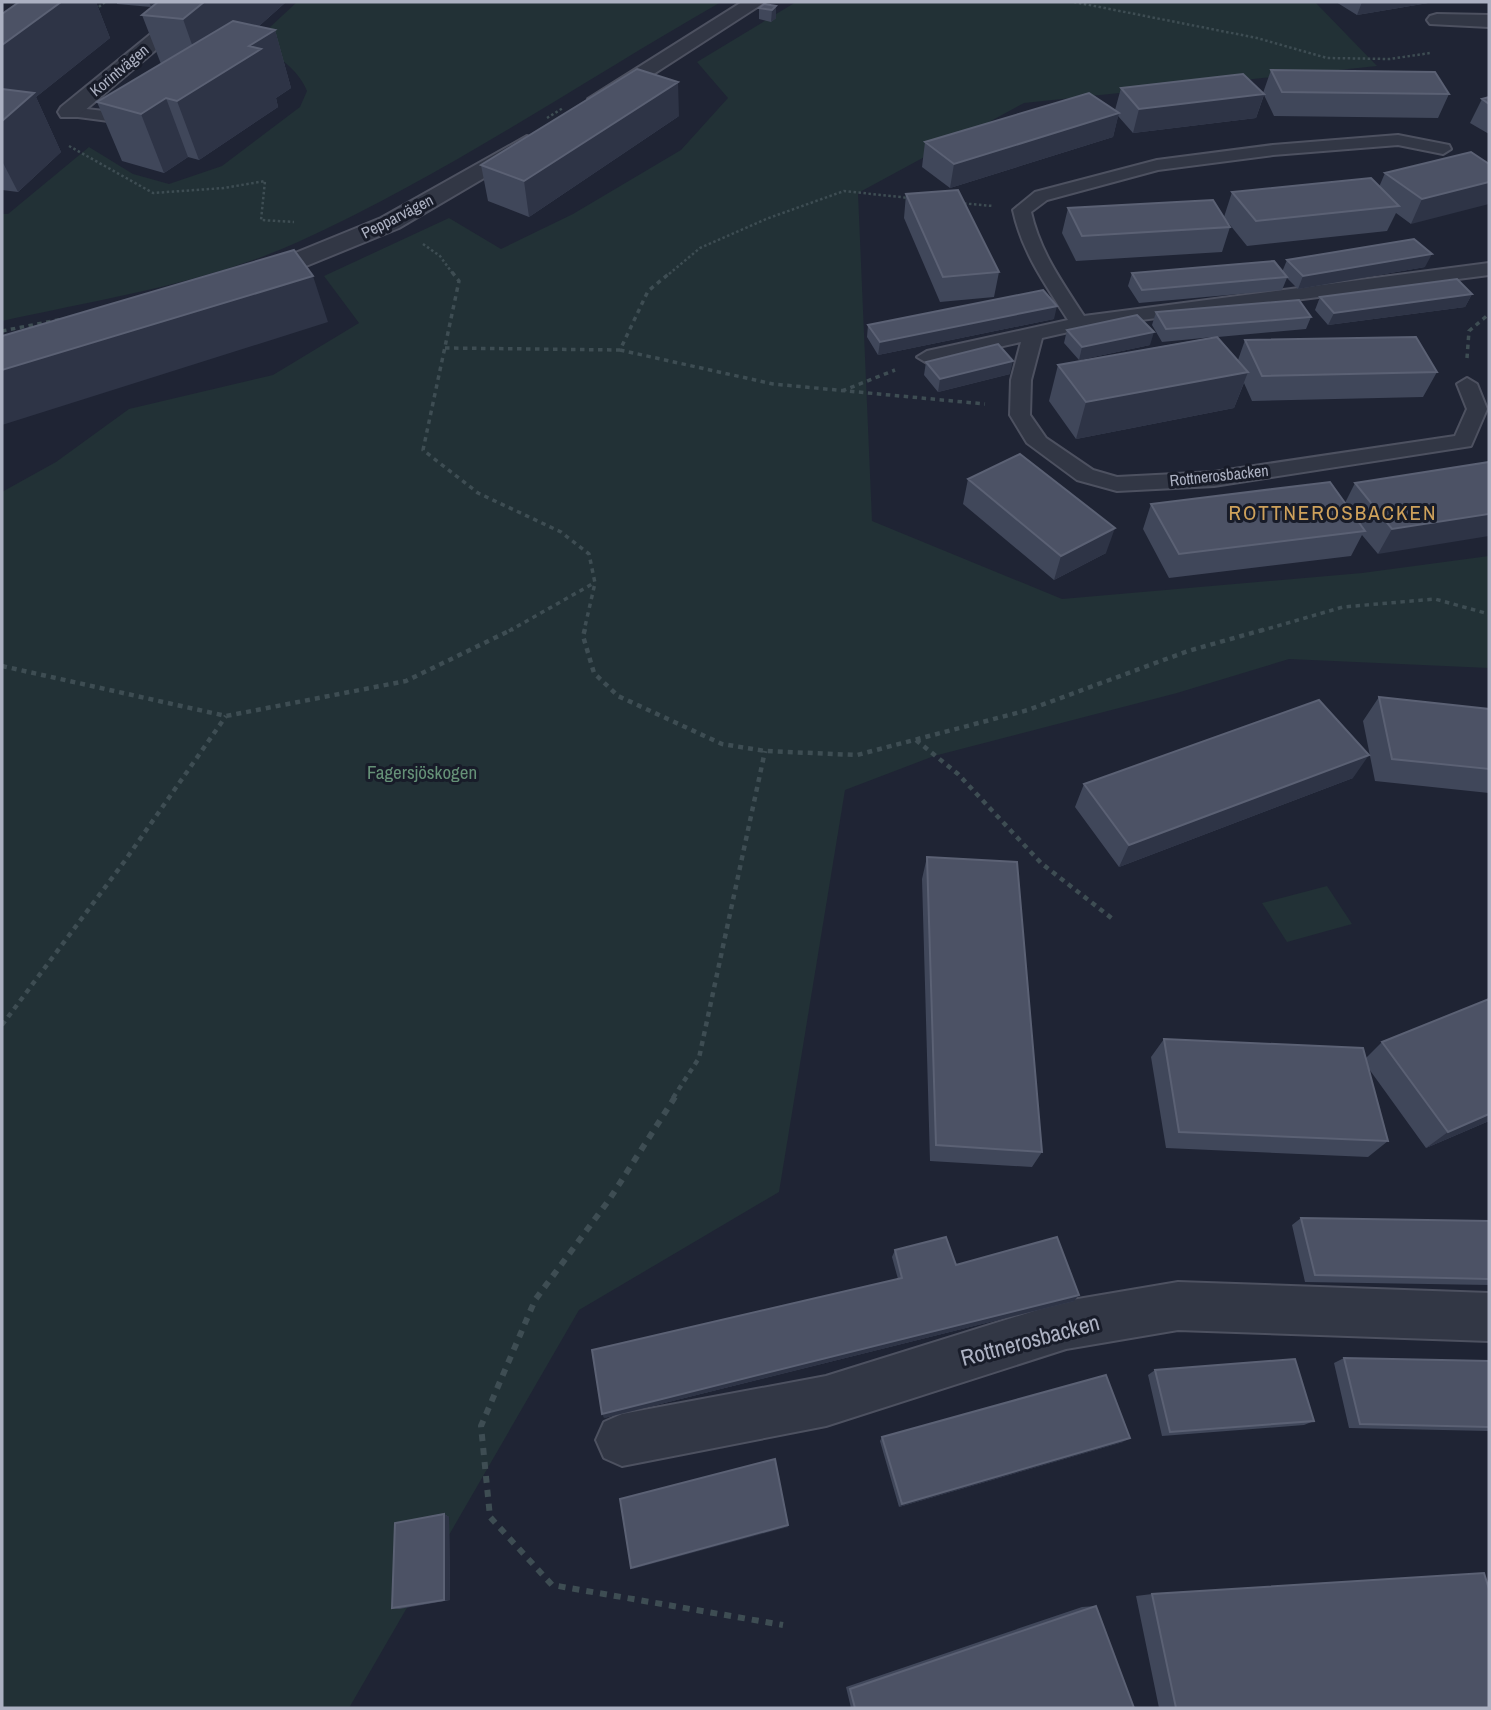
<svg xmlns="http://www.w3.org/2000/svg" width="1491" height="1710" viewBox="0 0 1491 1710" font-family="'Archivo Narrow',sans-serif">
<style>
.green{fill:#223136}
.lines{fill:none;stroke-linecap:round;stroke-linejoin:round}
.lane-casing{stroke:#4d5160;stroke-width:4}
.street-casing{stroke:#4d5160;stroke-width:4}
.path-far3{stroke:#3e4d53;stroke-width:2.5;stroke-dasharray:2.5 2.5;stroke-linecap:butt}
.path-far2{stroke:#3e4d53;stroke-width:3.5;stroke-dasharray:4.5 4.5;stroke-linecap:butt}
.path-far1{stroke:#3e4d53;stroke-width:4.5;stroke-dasharray:5 5;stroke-linecap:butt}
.path{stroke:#3e4d53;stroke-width:6;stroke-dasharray:7 7;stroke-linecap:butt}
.lane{fill:#323745;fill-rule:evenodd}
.street{fill:#323745;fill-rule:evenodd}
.wall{fill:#40475a}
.shaded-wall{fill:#2e3446}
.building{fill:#4c5265;stroke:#5b6174;stroke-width:2}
.labels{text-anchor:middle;stroke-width:6;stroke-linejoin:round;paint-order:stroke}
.far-street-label{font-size:16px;fill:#acb1c2;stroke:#181c29}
.park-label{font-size:19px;fill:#659177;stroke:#181c29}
.neighbourhood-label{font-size:21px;letter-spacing:2px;fill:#cea15b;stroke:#181c29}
.near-street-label{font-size:23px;fill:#acb1c2;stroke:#181c29}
</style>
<rect width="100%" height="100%" fill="#1f2434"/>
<!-- green -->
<path class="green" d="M297 2H721C581 82 446 175 298 242 205 284 100 299 2 321V214H8L89 147 133 174 169 184 222 166 300 107 307 91C298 68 274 54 255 41Z
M796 2H1315L1377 66 1024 103 858 193 872 521 1062 599 1362 573 1489 556V668L1289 659 1177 693 934 756 845 790 779 1192 579 1310 349 1708H2V492L56 462 129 409 273 375 359 323 324 276 449 218 501 249 573 214 681 150 728 98 697 62Z
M1327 886 1352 924 1287 942 1262 903Z"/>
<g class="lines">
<!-- lane casing -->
<g class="lane-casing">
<path id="lane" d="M69 107 139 115 147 120 139 125 63 115V109Z
M1398 135 1449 145 1451 149 1443 154 1398 145 1273 155 1158 170 1047 200 1031 212C1040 252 1062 282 1084 316L1489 263V275L1095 326 1042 338 1031 380 1030 415 1046 438 1093 470 1117 477 1214 472 1455 436 1467 409 1457 384 1467 378 1477 384 1487 409 1471 446 1214 486 1117 491 1077 480 1027 443 1010 415 1011 380 1021 342 927 363 917 357 927 351 1068 320C1045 284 1022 252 1013 210L1035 192 1157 160 1273 145Z"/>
</g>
<!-- street casing -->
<g class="street-casing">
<path id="street" d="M190 2H212L77 117H61L58 112 61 107Z
M742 2H765L607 104 599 106 588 99Z
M1437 14 1489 15V27L1430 24 1427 20 1430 16Z
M527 136 538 143 535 148 399 228 262 284H244L240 279 244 274 381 218Z
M1178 1282 1489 1293V1341L1178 1330 1066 1349 826 1426 622 1466 604 1458 596 1440 604 1422 622 1414 826 1376 1066 1301Z"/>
</g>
<!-- path-far3 -->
<path class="path-far3" d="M1074 2 1257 38 1327 58 1390 59 1430 53
M95 10 105 2
M547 118 563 108
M69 146 153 193 224 188 265 181 261 220 294 222
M959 203 993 206
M423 244 440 256 453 274
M669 274 700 248 766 219 844 191 909 198"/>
<!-- path-far2 -->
<path class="path-far2" d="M452 272 459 281 423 450 478 493 561 532 589 554 595 583 584 631
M2 331 63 319
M445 348 620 350 648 291 671 272
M620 350 773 384 985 404
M1467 358 1469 331 1489 314
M842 391 895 370
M509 631 594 583
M1260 631 1343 607 1435 599 1489 614"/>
<!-- path-far1 -->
<path class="path-far1" d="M585 629 583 636 594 673 618 696 722 744 765 751 857 755 1028 710 1188 651 1266 629
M2 666 226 716 406 681 513 629
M916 740 958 774 1041 863 1114 920
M2 1025 124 862 226 716
M673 1098 699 1058 765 751"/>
<!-- path -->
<path class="path" d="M675 1097 609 1200 535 1300 481 1426 490 1517 552 1585 783 1625"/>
<!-- lane -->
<use href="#lane" class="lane"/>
<!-- street -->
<use href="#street" class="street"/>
</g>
<!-- wall -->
<path class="wall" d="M19 2H96L110 38 36 97 61 152 18 192 2 190V14Z
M117 2H158L151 7 117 4Z
M158 2H286L258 27 275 30 291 88 276 98 278 107 199 160 188 157 164 173 122 161 97 102 161 64 142 15Z
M1336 2H1434L1357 15Z
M776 6V18L771 22 759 19V8Z
M1271 70 1449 94 1438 118 1274 116 1264 95 1256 118 1133 133 1118 116 1113 137 950 188 922 167 925 142 1115 110 1121 88 1263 93Z
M1489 97V134L1470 123 1482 99Z
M679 116 529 217 488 201 481 165Z
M1471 152 1411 224 1396 213 1387 231 1247 246 1226 220 1230 227 1222 252 1076 261 1062 233 1068 208 1224 217 1232 192 1379 187 1385 173Z
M906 194 999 272 994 297 940 302 904 218Z
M1287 260 1425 267 1298 289 1287 278 1282 290 1139 303 1128 286 1132 273 1282 272Z
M1472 294 1465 307 1328 325 1315 310 1320 297Z
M1156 312 1311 317 1306 329 1218 337 1238 360 1245 340 1437 372 1423 397 1252 401 1244 383 1234 408 1076 439 1049 401 1058 365 1213 337 1162 342 1152 325Z
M1054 319 878 355 867 337 868 325Z
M1067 330 1150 345 1079 360 1064 343Z
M926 362 1010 374 938 392 924 375Z
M1489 462 1378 554 1362 535 1351 556 1169 578 1143 529 1151 504 1345 503 1355 483Z
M968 479 1106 553 1054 580 963 504Z
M1379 697 1489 709V793L1375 781 1363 721Z
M1353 778 1119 867 1075 807 1084 784Z
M927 857 1042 1152 1032 1167 930 1161 922 879Z
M1489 999V1121L1426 1148 1369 1069 1388 1141 1368 1157 1166 1148 1151 1057 1164 1039 1366 1058 1382 1042Z
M1301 1218 1489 1221V1285L1305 1282 1292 1225Z
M895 1250 956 1265 1074 1301 604 1418 898 1279 892 1257Z
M1344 1358 1489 1361V1431L1349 1428 1334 1363Z
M1155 1370 1314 1421 1304 1425 1162 1436 1148 1375Z
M882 1437 1123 1442 899 1507 880 1441Z
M444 1514 449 1517 450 1600 399 1609 392 1608Z
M1152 1594 1489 1708H1159L1136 1596Z
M1096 1606 1134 1708H851L846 1687 1082 1607Z"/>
<!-- shaded-wall -->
<path class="shaded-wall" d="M61 2H96L110 38 36 97 61 152 18 192 2 161V45Z
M149 2H158L151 7Z
M204 2H286L203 76 183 19Z
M1362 2H1434L1357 15Z
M776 6V18L771 22 772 10Z
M275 30 291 88 276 98 278 107 199 160 177 101 249 46Z
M678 82 679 116 529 217 524 181Z
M1264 94 1256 118 1133 133 1139 109Z
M166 98 188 157 164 173 141 114Z
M1119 113 1113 137 950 188 954 164Z
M1489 182V204L1411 224 1422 199Z
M1432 254 1425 267 1298 289 1303 276Z
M313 276 328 322 2 425V370Z
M1472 294 1465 307 1328 325 1334 313Z
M1057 306 1054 319 878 355 880 342Z
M1154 332 1150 345 1079 360 1082 347Z
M1013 361 1010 374 938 392 940 379Z
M1248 372 1234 408 1076 439 1086 402Z
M1489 514V536L1378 554 1392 529Z
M1115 528 1106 553 1054 580 1061 556Z
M1369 755 1353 778 1119 867 1129 845Z
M1489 1114V1121L1426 1148 1448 1132Z
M1079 1295 1074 1301 604 1418 602 1414Z
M1130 1438 1123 1442 899 1507 902 1504Z
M444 1514 449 1517 450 1600H444Z
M788 1525V1527L633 1569 631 1568Z"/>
<!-- building -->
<path class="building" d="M19 2H61L2 45V14Z
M158 2H204L183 19 142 15Z
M764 4 776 6 772 10 759 8Z
M233 21 275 30 249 46 261 49 177 101 166 98 141 114 97 102Z
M637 69 678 82 524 181 481 165Z
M1271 70 1435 72 1449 94 1282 92Z
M1243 74 1264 94 1139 109 1121 88Z
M2 89 34 93 2 121Z
M1089 93 1119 113 954 164 925 142Z
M1489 97V104L1482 99Z
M1471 152 1489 164V182L1422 199 1385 173Z
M1371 178 1399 206 1256 221 1232 192Z
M958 190 999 272 943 277 906 194Z
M1213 200 1230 227 1082 236 1068 208Z
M1414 239 1432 254 1303 276 1287 260Z
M294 250 313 276 2 370V336Z
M1274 261 1287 277 1142 290 1132 273Z
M1457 279 1472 294 1334 313 1320 297Z
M1043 290 1057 306 880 342 868 325Z
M1299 300 1311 317 1166 329 1156 312Z
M1137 315 1154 332 1082 347 1067 330Z
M1217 337 1248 372 1086 402 1058 365Z
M1416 337 1437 372 1262 376 1245 340Z
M998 344 1013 361 940 379 926 362Z
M1020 454 1115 528 1061 556 968 479Z
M1489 462V514L1392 529 1355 483Z
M1330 482 1365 531 1179 554 1151 504Z
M1379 697 1489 709V769L1392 759Z
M1319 700 1369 755 1129 845 1084 784Z
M927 857 1017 862 1042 1152 936 1145Z
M1489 999V1114L1448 1132 1382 1042Z
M1164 1039 1363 1048 1388 1141 1179 1132Z
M1301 1218 1489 1221V1279L1315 1275Z
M946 1237 956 1265 1057 1237 1079 1295 602 1414 592 1350 902 1278 895 1250Z
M1344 1358 1489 1361V1427L1360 1424Z
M1295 1359 1314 1421 1170 1432 1155 1370Z
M1106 1375 1130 1438 902 1504 882 1437Z
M775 1459 788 1525 631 1568 620 1499Z
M444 1514V1600L392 1608 395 1523Z
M1484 1573 1489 1589V1708H1176L1152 1594Z
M1096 1606 1134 1708H855L850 1689Z"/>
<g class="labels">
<!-- far-street labels -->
<g class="far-street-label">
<text transform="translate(119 70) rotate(-40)" y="6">Korintvägen</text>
<text transform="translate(397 216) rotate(-27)" y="6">Pepparvägen</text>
<text transform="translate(1219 475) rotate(-6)" y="6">Rottnerosbacken</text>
</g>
<!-- park labels -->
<g class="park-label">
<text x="422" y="779">Fagersjöskogen</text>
</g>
<!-- neighbourhood labels -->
<g class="neighbourhood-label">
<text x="1333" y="520">ROTTNEROSBACKEN</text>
</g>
<!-- near-street labels -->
<g class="near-street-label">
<text transform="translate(1030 1340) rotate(-15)" y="8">Rottnerosbacken</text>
</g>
</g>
<!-- border -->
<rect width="1491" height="1710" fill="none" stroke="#acb1c2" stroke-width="7"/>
</svg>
